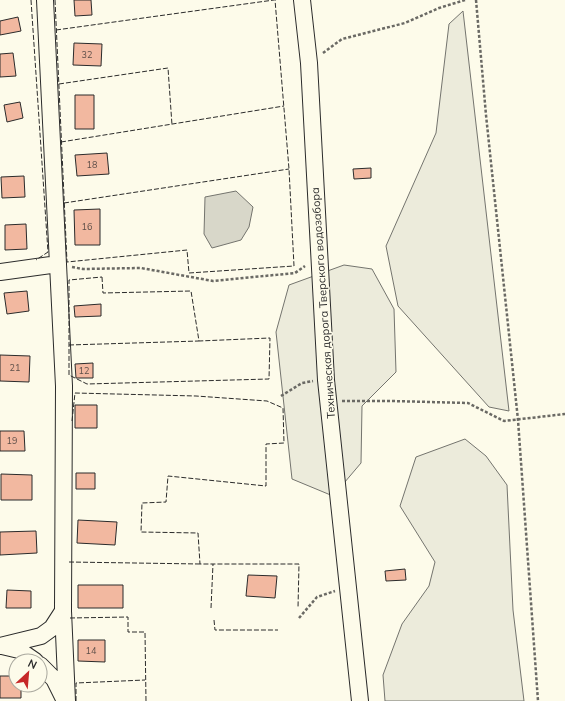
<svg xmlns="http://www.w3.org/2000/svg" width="565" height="701" viewBox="0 0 565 701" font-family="Mulish,sans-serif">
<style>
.green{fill:#ecebdb;stroke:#74746e}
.water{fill:#d8d7c9;stroke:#74746e}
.building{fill:#f2b8a0;stroke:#2b2b2b}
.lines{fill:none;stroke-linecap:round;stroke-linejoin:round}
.minor-casing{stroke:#2b2b2b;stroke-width:18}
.path{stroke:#6a6964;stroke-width:2.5;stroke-dasharray:3 2;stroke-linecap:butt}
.minor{stroke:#fdfbea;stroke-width:16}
.fence{stroke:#2b2b2b;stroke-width:1;stroke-dasharray:5 2;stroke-linecap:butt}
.labels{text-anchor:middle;stroke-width:3;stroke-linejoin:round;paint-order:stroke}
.number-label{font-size:9px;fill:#5d4e48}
.street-label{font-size:11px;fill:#2b2b2b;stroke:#fdfbea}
</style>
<rect width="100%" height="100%" fill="#fdfbea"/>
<!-- green -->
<path class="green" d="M463 11 509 411 489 407 398 306 386 246 436 133 449 24Z
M344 265 372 269 394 309 396 372 362 406 361 463 333 496 292 479 276 332 289 285Z
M465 439 486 456 507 485 513 610 524 701H385L383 675 402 624 429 586 435 562 400 506 416 457Z"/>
<!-- water -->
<path class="water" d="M236 191 253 207 249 227 241 240 212 248 204 234 205 197Z"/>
<!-- building -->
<path class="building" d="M74 0H91L92 15 75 16Z
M18 17 21 31 0 35V21Z
M74 43 102 44 101 66 73 65Z
M13 53 16 76 0 77V54Z
M75 95H94V129H75Z
M20 102 23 118 7 122 4 105Z
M107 153 109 174 77 176 75 155Z
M371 168V178L354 179 353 169Z
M24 176 25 197 2 198 1 177Z
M100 209V245H75L74 210Z
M26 224 27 249 5 250V225Z
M27 291 29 311 7 314 4 293Z
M101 304V316L75 317 74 306Z
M0 355 30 356 29 382 0 381Z
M93 363V378H76L75 364Z
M75 405H97V428H75Z
M0 431H24L25 451H0Z
M76 473H95V489H76Z
M1 474 32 475V500H1Z
M78 520 117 522 115 545 77 543Z
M36 531 37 553 0 555V532Z
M405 569 406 580 386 581 385 571Z
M248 575 277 576 275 598 246 596Z
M78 585H123V608H78Z
M7 590 31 591V608H6Z
M78 640H105V662L78 661Z
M0 676H16V685H21V698H0Z"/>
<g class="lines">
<!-- minor casing -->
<g class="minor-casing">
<path id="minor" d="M45 0 64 386 63 611 67 701
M302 0 309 63 326 380 360 701
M0 272 58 264
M0 646 41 636 52 628 63 611
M2 646 19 650 35 661
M40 665 54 679 64 699"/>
</g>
<!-- path -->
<path class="path" d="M476 0 486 115 518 420 538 701
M323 53 342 39 405 23 439 8 465 0
M72 267 83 269 141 268 213 281 295 273 305 266
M281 396 302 383 313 381
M342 401H392L468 403 504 421 565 414
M299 618 317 597 335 591"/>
<!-- minor -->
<use href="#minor" class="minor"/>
<!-- fence -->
<path class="fence" d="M31 0 48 252 36 260
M55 0 67 262 187 250 189 273 294 266 289 169 275 0
M56 30 274 0
M59 84 168 68 172 125
M61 142 284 106
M64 203 289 169
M102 277 103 293 191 291 199 341 270 338 269 379 87 384 69 375V280Z
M69 345 199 341
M72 421 75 393 196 396 267 401 283 408 284 443 266 444V486L168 476 166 502 142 503 141 532 198 533 200 564H299L298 608
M69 562 200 564
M211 608 213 564
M70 618 128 617V632H145L146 701
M214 620 215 630H278
M76 701V683L145 680"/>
</g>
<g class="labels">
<!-- number labels -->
<g class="number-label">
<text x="87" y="58">32</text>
<text x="92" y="168">18</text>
<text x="87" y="230">16</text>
<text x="15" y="371">21</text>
<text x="84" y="374">12</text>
<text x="12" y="444">19</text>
<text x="91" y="654">14</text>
</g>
<!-- street labels -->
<g class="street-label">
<text transform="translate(323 303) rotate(-94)" y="4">Техническая дорога Тверского водозабора</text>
</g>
</g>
<!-- north arrow -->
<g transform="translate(28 673) rotate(26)"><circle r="19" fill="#fdfbea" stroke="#a9a89e"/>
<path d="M0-3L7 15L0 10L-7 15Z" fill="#c62828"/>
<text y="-6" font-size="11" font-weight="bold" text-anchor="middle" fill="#2b2b2b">N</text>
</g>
</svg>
